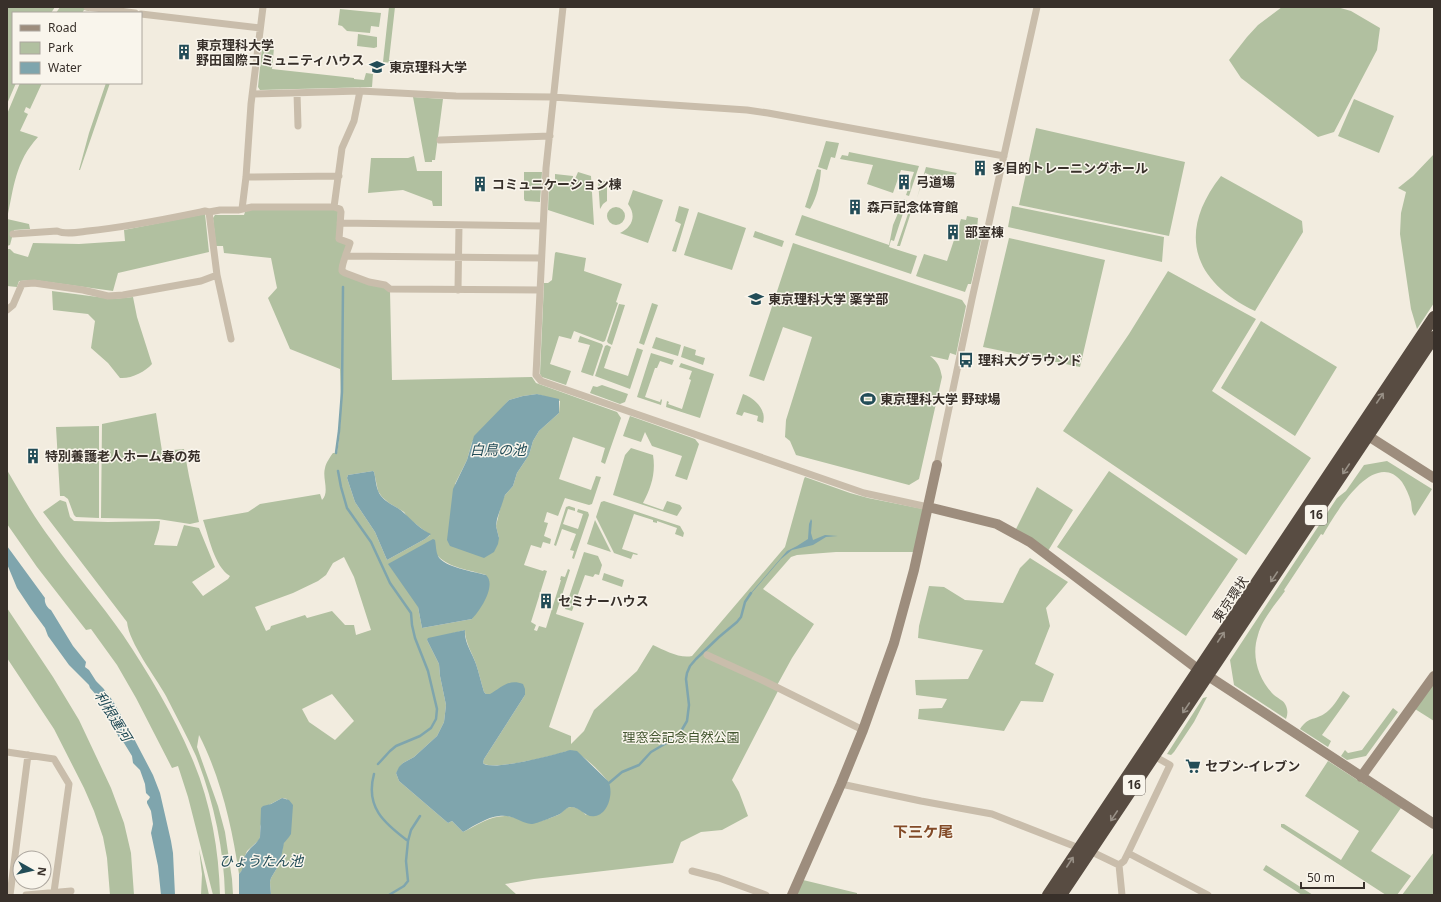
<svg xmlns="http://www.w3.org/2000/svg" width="1441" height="902" viewBox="0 0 1441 902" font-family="'Noto Sans','Noto Sans JP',sans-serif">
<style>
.green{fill:#b1c0a0;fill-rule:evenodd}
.water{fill:#7fa5ad}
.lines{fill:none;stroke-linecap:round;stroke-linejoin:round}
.stream{stroke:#7fa5ad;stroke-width:2.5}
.street{stroke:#c9bdab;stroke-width:7}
.secondary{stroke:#9d8d7d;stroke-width:10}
.highway{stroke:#584c42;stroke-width:12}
.oneway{stroke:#989086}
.labels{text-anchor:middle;stroke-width:3;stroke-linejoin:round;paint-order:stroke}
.shield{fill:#f9f5ec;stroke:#726b64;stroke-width:1}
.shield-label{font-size:12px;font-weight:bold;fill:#38302a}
.poi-label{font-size:13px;font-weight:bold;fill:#38302a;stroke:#f9f5ec;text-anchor:start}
.street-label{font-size:13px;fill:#38302a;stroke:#f9f5ec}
.park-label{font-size:13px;fill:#42552f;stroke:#f9f5ec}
.water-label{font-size:14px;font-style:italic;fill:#224c57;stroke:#f9f5ec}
.quarter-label{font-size:15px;font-weight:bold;fill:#824a27;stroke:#f9f5ec}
</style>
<rect width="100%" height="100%" fill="#f2ecdf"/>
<!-- green -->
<path class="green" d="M7 7H55L51 13H13V83H16L7 104Z
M60 7H90L89 11 84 10 82 13H56Z
M389 7H395L389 60 417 63 416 66 383 62Z
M1282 7H1337L1351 11 1380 28 1377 50 1334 132 1318 137 1241 78 1229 60 1247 37 1258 25Z
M340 9 381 13 379 27 371 26 370 33 347 31 342 26 338 25Z
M358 34 377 37V47L374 48 357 46Z
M262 47 274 48 272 69 354 78V79L364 80 366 73 373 74 372 87 260 90 258 87Z
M20 83H42L30 109 26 107 24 112 28 114 20 131 38 137C15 162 14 187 7 219L29 224 30 229 14 230 10 245 7 246V114Z
M106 83H110L80 170H79L89 133Z
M413 97 443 99 435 160H432V162H425Z
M1354 99 1394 116 1379 153 1338 136Z
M1036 128 1185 162 1169 236 1019 205Z
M826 141 839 143 835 158 831 157 827 170 818 167Z
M849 152 919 166 909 196 906 195 914 172 901 170 893 193 867 184 873 165 840 159 842 155 848 156Z
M1434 154V303L1417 329 1411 309 1400 234 1401 213 1406 192 1398 188 1413 176Z
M414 156 417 171H442V206H433L432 201 403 190 368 193 371 158H408Z
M926 167 957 173 949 182 925 173 917 198Z
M817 169 821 170C820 184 817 197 810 209L805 207Z
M524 172H542L540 202 525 201 524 199Z
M578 172 591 176 594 225 548 210 549 183H555V174L573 176V179H575Z
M1221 176 1302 221 1303 232 1255 311C1192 281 1177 232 1221 176Z
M598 179 607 182V201L603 204 600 209Z
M633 190 663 200 648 243 620 233C632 227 637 216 628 204Z
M904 199 907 201 894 241 891 240 889 247 917 256 911 274 795 235 802 215 889 245 893 225Z
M912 202 914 203 900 246H897Z
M679 206 689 209 676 252 672 251 681 224 675 221Z
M1012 206 1164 237 1162 262 1008 227Z
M607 216a9 9 0 1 1 18 0a9 9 0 1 1-18 0Z
M251 209 338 210 337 240 347 245 339 267 384 287 390 291 392 380 532 377 536 383 617 412 621 418 605 464 601 462 605 448 573 437 559 479 591 490 596 476 601 477 592 504 589 505 565 498 558 516 547 512 544 522 548 523 544 536 551 539 550 544 543 542 541 548 531 545 524 565 543 571 544 570 547 571 531 622 536 625 534 630 537 631 539 626 546 628 561 580H560L561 576 565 577 568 569 570 570 556 614 584 623 549 727 571 736V744L584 731 594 710 637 671 653 645C664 650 680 659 692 656L785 547 804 479 805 477 850 493 868 498 923 509 914 552H836L797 555 791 557 763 589 814 624 792 658 775 689 778 691 732 780 739 792 748 816 722 830 701 832 681 842 673 863 534 879 505 884 517 895H271L270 882 271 878 280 863 283 845 291 826 287 799 282 798 267 806 260 827V837L259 840 247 851 243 861V869L239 874C232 827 221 778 199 735L197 747 218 806 225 832 232 879 233 895H225C224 848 213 799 196 756 187 736 176 716 166 696 155 676 129 643 127 622L43 512 60 500 66 502 70 517 74 521 108 522 160 521 159 529 154 545 177 546 184 525 199 528 215 567 192 582 203 596 228 579 230 576C214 566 209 537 203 520L248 512 260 504 320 494 322 500C330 492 322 478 325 468 326 463 330 457 333 453H337C342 423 341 400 340 369L290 349 268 298 277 288 271 258 224 253 223 246H216L213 218 215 215H244L245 212ZM537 394 560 401 559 413 539 431 533 441 529 455 517 473 513 486 505 495 502 501 496 526 499 538 455 484 467 460 472 442 509 400 523 396ZM373 471 374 472 378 491 382 497 389 503 404 512 408 518 430 535 425 539 387 560 375 532 355 502 347 478 348 475ZM438 556C449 568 470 570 486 575L472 619 422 628 418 607ZM344 557 354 577 371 630 356 635 354 625H345L332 611 307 618 305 615 271 626 270 629 266 631 255 607 293 593 318 581 326 575 333 563ZM465 630C465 643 472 652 476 664 479 673 481 682 484 692L486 694H490L525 695 484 759 483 763C490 771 546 757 558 754 562 753 568 750 572 751 583 754 603 774 609 783L586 815C582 810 574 805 567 808 564 809 562 812 560 814 554 817 539 822 533 823 527 824 521 820 516 818 497 811 480 824 463 832L452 821 448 823 399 781 396 773 403 763 414 757 437 736 444 722 446 705 440 676 439 664 427 640ZM332 694 354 721 335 740 309 722 302 709Z
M698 212 746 228 732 270 684 255Z
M205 214 209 252 118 273 113 291 34 280 19 281 17 287 7 286V249H10L14 253 28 257 33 243 79 244 125 241 124 230Z
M967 216 978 218 977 229 983 231 971 284H968L965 292 916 276 924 254 947 261 961 219 966 220Z
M755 231 784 241 782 247 753 237Z
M1009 238 1105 260 1080 367 983 347Z
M793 243 962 300 966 306 956 355 950 353 948 360 930 356C938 362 940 367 942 377L919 479 909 485 796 455 790 441 785 437 786 420 812 337 783 327 764 381 749 376Z
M556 252 586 258 584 271 622 284 616 302 618 303 605 341 603 342 574 331 571 339 559 336 550 364 571 371 566 385 542 377 540 374 544 283H548L552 280 555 253Z
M1168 271 1256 319 1212 391 1311 458 1246 555 1063 431 1129 334Z
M52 291 113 299 133 297 137 317 152 364C145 372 131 379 120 378L108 363 91 348 95 321 88 314 53 310Z
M652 303 658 305 644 345 639 343Z
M619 304 625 305 612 345 608 343 607 341Z
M1261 321 1337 367 1295 436 1221 388Z
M580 336 602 344 603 346 593 376 581 372 590 345 578 342Z
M656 337 681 345 678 356 652 348Z
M607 345 611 347 604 368 628 376 637 348 643 350 630 389 595 376 605 346Z
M684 346 696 350 695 355 705 358 703 365 681 357Z
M651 353 674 360 672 365 660 361 657 368H655L645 397 660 402 661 399 662 400 661 405 637 397Z
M681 363 714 374 700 418 666 407 667 401 669 402 668 404 682 409 691 380 689 379 692 371 679 367Z
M602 385 628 394 625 402 620 404 590 393 593 386 597 387Z
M743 394C754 398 767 409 763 423L757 421 758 416 744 412 742 416 736 414Z
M156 413 162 451 184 449 189 476 199 522 190 524 158 519 101 518 102 424Z
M630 416 695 439 699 444 687 480 675 476 682 456 652 446 645 432 641 442 623 436Z
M99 426V518L76 517 74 515 68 499 64 496H60L56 427Z
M631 448 653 455C656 473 651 488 643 503L663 510 667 501 680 505 682 508 677 516 613 495 625 455Z
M1387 461 1432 489 1415 516C1411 512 1412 507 1411 502 1409 495 1406 488 1402 482 1374 447 1335 514 1323 535L1321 534 1284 590 1285 591C1275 605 1262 619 1258 635 1251 656 1258 679 1274 695 1277 698 1283 700 1285 704 1288 709 1288 714 1286 719L1234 685 1230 660 1337 498 1346 491 1364 465Z
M7 470C21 494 35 519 52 541 75 574 101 603 123 635 148 672 174 716 191 756 210 799 219 849 220 895H213L188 797 178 766 172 768 136 698 117 665 91 629 86 630 37 567 7 524Z
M1109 471 1238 559 1186 636 1057 547Z
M1037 487 1073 510 1048 551 1016 529Z
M604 501 680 526 684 533 683 537 675 534 677 528 657 521V523L653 522V520L634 514 622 549 638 554 637 555 633 554 631 559 614 553 596 517 601 502Z
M569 506 575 508V511L568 509 563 524 578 529 583 514 577 512 578 509 588 512 589 515 574 559 572 558 574 551 570 550 576 534 562 529 556 546 554 545 566 507Z
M595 520 611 552 587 544Z
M584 552 598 556 602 565 599 575 595 574 593 577 585 575 572 611 565 609Z
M1030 558 1068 582 1046 608 1050 626 1035 664 1054 674 1043 702 1021 701 1004 731 918 719 919 709 942 708 947 699 916 695 915 680 968 679 983 650 918 638 919 626 929 586 944 587 965 600 1003 603 1020 568Z
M604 573 624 580 622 587 602 580Z
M7 608 53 677 79 720 111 788 124 823 131 853 134 895H110L107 858 103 837 94 811 84 788 54 729 7 658Z
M1434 683V721L1415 709Z
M1343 691 1350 696 1322 735 1331 741 1328 747 1300 729C1309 716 1313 721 1324 714 1332 709 1338 699 1343 691Z
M1207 697 1194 722 1174 752 1171 755 1167 754 1203 698Z
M1393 708 1398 712 1366 756 1347 760 1341 756 1345 750 1348 753 1362 750Z
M1328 761 1401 808 1371 851 1411 876 1397 895H1386L1281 827V824H1284L1341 860 1359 831 1305 796Z
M199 849 209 895H201L202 874Z
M1434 852V895H1402Z
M1266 865 1313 895H1302L1263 870Z
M803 880 857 893V895H797Z"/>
<!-- water -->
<path class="water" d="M537 394 559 399V413L539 431 533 441 529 455 517 473 513 486 505 495 497 519 496 526 499 538 498 544 494 552 484 558 450 546 447 540 453 489 467 460 474 436 509 400 523 396Z
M373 471 374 472C376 480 376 490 381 496 387 504 397 506 404 513 412 520 421 530 431 534L425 539 387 560 375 532 355 502 347 478 348 475Z
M811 519 812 521 811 533 813 540 825 535 838 536 826 537 813 545 792 550 781 559 750 595H749L787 551 797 546 808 539 809 524Z
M433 539 435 540C436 545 436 552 438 556 443 567 475 572 486 575 497 585 480 611 472 619L422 628 418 607 388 564Z
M7 546 45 598C44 602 47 608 51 610L73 646 86 662 85 667 89 670 96 681 103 688 113 701 130 731 153 775 160 793 171 841 173 853 175 895H161L158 866 151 833 153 824 151 811 147 803V801L149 799 150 797 146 793 145 784 140 770 133 763 132 756 124 743 119 738 108 713 101 706 98 697 90 688 89 685 69 665 48 636 45 628 31 609 17 588 7 564Z
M465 630C464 643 472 652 476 664 479 673 481 682 484 692L486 694H490C501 688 509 678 523 684L525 689V695L484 759 483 763C491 772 557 754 570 750L577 751 608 781C614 791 609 814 595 816 585 818 580 806 570 807 566 808 564 811 560 814 555 816 537 824 531 824 521 823 512 814 499 816 487 817 474 826 463 832L452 821 448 823 399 781 396 773 399 767 403 763 414 757 437 736 444 722 446 705 440 676 439 664 427 640 428 638Z
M282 798 289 800 293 805 291 834 289 837 284 843 280 863 271 878 270 882 271 895H239V874C246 867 241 862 246 854 250 847 257 844 260 837L261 808 263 806 271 804Z"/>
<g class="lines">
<!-- stream -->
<path class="stream" d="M336 453 339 431 342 392 343 287
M338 471 341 487 347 508 371 542 390 583 411 613 412 625 415 638 428 671 437 709 436 719 431 728 420 736 396 746 390 751 378 764
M374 774C365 807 384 823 408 841L406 861 408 881 404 886 389 895
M609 783 622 772 639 765 651 752 675 738 680 733 687 721 689 705 686 679 687 673 690 666 696 659 719 637 737 622 741 617 745 602 751 593
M408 841 411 830 420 816"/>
<!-- street -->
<path class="street" d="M87 7 135 13
M563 7 546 168 536 375 541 381 864 493 928 507
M141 14 260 28
M297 93 298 126
M253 94 360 91 456 96 553 97 747 110 768 113 1004 156
M440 140 550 136
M246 177 339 176
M334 207 342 148 354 121 360 91
M242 209 246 177 251 104 263 7
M209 212 217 275 231 339
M340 223 543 226
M13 234 57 231C66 235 79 232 88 231 128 227 166 219 205 211L209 212 220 210H238L252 207H334L340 209 341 212 339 239 350 243C348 250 341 265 342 271L345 273 369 282 385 285 390 289 540 290
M347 256 541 258
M458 290 459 225
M7 310 13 305 22 284 34 283 83 290 108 296 123 295 201 281 217 275
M937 465 972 299 1037 7
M707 655 762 680 863 730
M7 752 54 759 69 784 54 892
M841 784 921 801 992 814 1079 848 1090 851 1119 865
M1128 853 1208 895
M1119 865 1124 861 1128 853 1170 765 1154 756
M1119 865 1122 895
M692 871 719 878 766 895
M10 895 28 755
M26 895 71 891"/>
<!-- secondary -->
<path class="secondary" d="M1362 432 1434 478
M928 507 997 524 1030 542 1199 670 1434 824
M1361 777 1434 676
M792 895 841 784 863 730 894 643 914 570 937 465"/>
<!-- highway -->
<path class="highway" d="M1048 895 1434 317
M1061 895 1434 337"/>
</g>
<!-- one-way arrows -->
<defs><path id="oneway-shaft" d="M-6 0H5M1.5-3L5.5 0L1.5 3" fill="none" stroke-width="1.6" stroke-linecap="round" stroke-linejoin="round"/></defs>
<g class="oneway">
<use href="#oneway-shaft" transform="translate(1380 398) rotate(-56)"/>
<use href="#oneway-shaft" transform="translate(1346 469) rotate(124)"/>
<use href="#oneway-shaft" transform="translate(1274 577) rotate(124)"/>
<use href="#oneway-shaft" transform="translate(1221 637) rotate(-56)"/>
<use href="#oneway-shaft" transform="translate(1186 708) rotate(124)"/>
<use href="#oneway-shaft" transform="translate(1114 816) rotate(124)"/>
<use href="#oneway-shaft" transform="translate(1070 862) rotate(-57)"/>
</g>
<!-- icons -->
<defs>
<g id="building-bare" transform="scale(1.2)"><path d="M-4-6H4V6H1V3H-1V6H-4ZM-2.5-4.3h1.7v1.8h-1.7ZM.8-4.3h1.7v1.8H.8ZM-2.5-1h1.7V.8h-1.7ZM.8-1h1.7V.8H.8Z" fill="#224c57" stroke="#f9f5ec" stroke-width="2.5" paint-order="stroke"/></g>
<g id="university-bare" transform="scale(1.2)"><path d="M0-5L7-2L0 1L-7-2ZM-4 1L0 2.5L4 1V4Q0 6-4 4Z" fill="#224c57" stroke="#f9f5ec" stroke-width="2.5" paint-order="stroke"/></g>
<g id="bus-bare" transform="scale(1.2)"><path d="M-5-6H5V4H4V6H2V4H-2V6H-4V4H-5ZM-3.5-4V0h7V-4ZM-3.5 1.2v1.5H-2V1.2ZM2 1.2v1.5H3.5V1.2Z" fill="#224c57" stroke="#f9f5ec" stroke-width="2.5" paint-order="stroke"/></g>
<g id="stadium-bare" transform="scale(1.2)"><path d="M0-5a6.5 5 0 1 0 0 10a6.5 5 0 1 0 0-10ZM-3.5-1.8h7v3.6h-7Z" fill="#224c57" stroke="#f9f5ec" stroke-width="2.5" paint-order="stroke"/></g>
<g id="supermarket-bare" transform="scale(1.2)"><path d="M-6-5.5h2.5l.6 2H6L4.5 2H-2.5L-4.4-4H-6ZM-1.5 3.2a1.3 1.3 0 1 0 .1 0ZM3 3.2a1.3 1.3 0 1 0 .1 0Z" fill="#224c57" stroke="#f9f5ec" stroke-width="2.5" paint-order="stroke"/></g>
</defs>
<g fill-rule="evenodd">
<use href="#building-bare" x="184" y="52"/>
<use href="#university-bare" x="377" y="67"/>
<use href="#building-bare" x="980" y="168"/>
<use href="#building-bare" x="904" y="182"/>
<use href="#building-bare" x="480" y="184"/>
<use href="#building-bare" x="855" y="207"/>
<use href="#building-bare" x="953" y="232"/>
<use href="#university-bare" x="756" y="299"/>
<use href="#bus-bare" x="966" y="360"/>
<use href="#stadium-bare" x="868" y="399"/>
<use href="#building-bare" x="33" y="456"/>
<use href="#building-bare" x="546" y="601"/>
<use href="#supermarket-bare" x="1193" y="766"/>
</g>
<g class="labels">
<!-- shield labels -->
<g class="shield">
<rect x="1305" y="505" width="22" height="20" rx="3"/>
<rect x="1123" y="775" width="22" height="20" rx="3"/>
</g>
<g class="shield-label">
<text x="1316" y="519">16</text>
<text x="1134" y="789">16</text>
</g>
<!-- poi labels -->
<g class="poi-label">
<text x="196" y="50">東京理科大学<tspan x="196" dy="15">野田国際コミュニティハウス</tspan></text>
<text x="389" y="72">東京理科大学</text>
<text x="992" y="173">多目的トレーニングホール</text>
<text x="916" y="187">弓道場</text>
<text x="492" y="189">コミュニケーション棟</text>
<text x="867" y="212">森戸記念体育館</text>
<text x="965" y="237">部室棟</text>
<text x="768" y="304">東京理科大学 薬学部</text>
<text x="978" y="365">理科大グラウンド</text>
<text x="880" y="404">東京理科大学 野球場</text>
<text x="45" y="461">特別養護老人ホーム春の苑</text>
<text x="558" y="606">セミナーハウス</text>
<text x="1205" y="771">セブン-イレブン</text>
</g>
<!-- street labels -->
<g class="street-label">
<text transform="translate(1230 599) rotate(-56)" y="5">東京環状</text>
</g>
<!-- park labels -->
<g class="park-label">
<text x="681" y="742">理窓会記念自然公園</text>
</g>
<!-- water labels -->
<g class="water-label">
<text x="498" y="455">白鳥の池</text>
<text transform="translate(113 716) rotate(58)" y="5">利根運河</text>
<text x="261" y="866">ひょうたん池</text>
</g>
<!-- quarter labels -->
<g class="quarter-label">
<text x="923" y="837">下三ケ尾</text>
</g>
</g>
<!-- border -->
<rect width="1441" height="902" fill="none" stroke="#38302a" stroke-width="16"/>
<!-- legend -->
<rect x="12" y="12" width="130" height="72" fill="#f9f5ec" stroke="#aca69e"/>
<rect x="20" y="25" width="20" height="6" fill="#9d8d7d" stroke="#aca69e"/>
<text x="48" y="32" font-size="12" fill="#38302a">Road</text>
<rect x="20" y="42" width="20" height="12" fill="#b1c0a0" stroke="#aca69e"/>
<text x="48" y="52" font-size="12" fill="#38302a">Park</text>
<rect x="20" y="62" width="20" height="12" fill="#7fa5ad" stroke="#aca69e"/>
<text x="48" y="72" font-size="12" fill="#38302a">Water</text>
<!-- north arrow -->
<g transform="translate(32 870) rotate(98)"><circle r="19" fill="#f9f5ec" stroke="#aca69e"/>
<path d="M0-3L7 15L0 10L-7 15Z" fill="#224c57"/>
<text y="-6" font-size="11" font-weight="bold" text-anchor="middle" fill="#38302a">N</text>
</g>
<!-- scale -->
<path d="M1301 882v6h63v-6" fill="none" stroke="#38302a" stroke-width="2"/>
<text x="1307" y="882" font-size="12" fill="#38302a" stroke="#f9f5ec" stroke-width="3" paint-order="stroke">50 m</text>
</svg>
